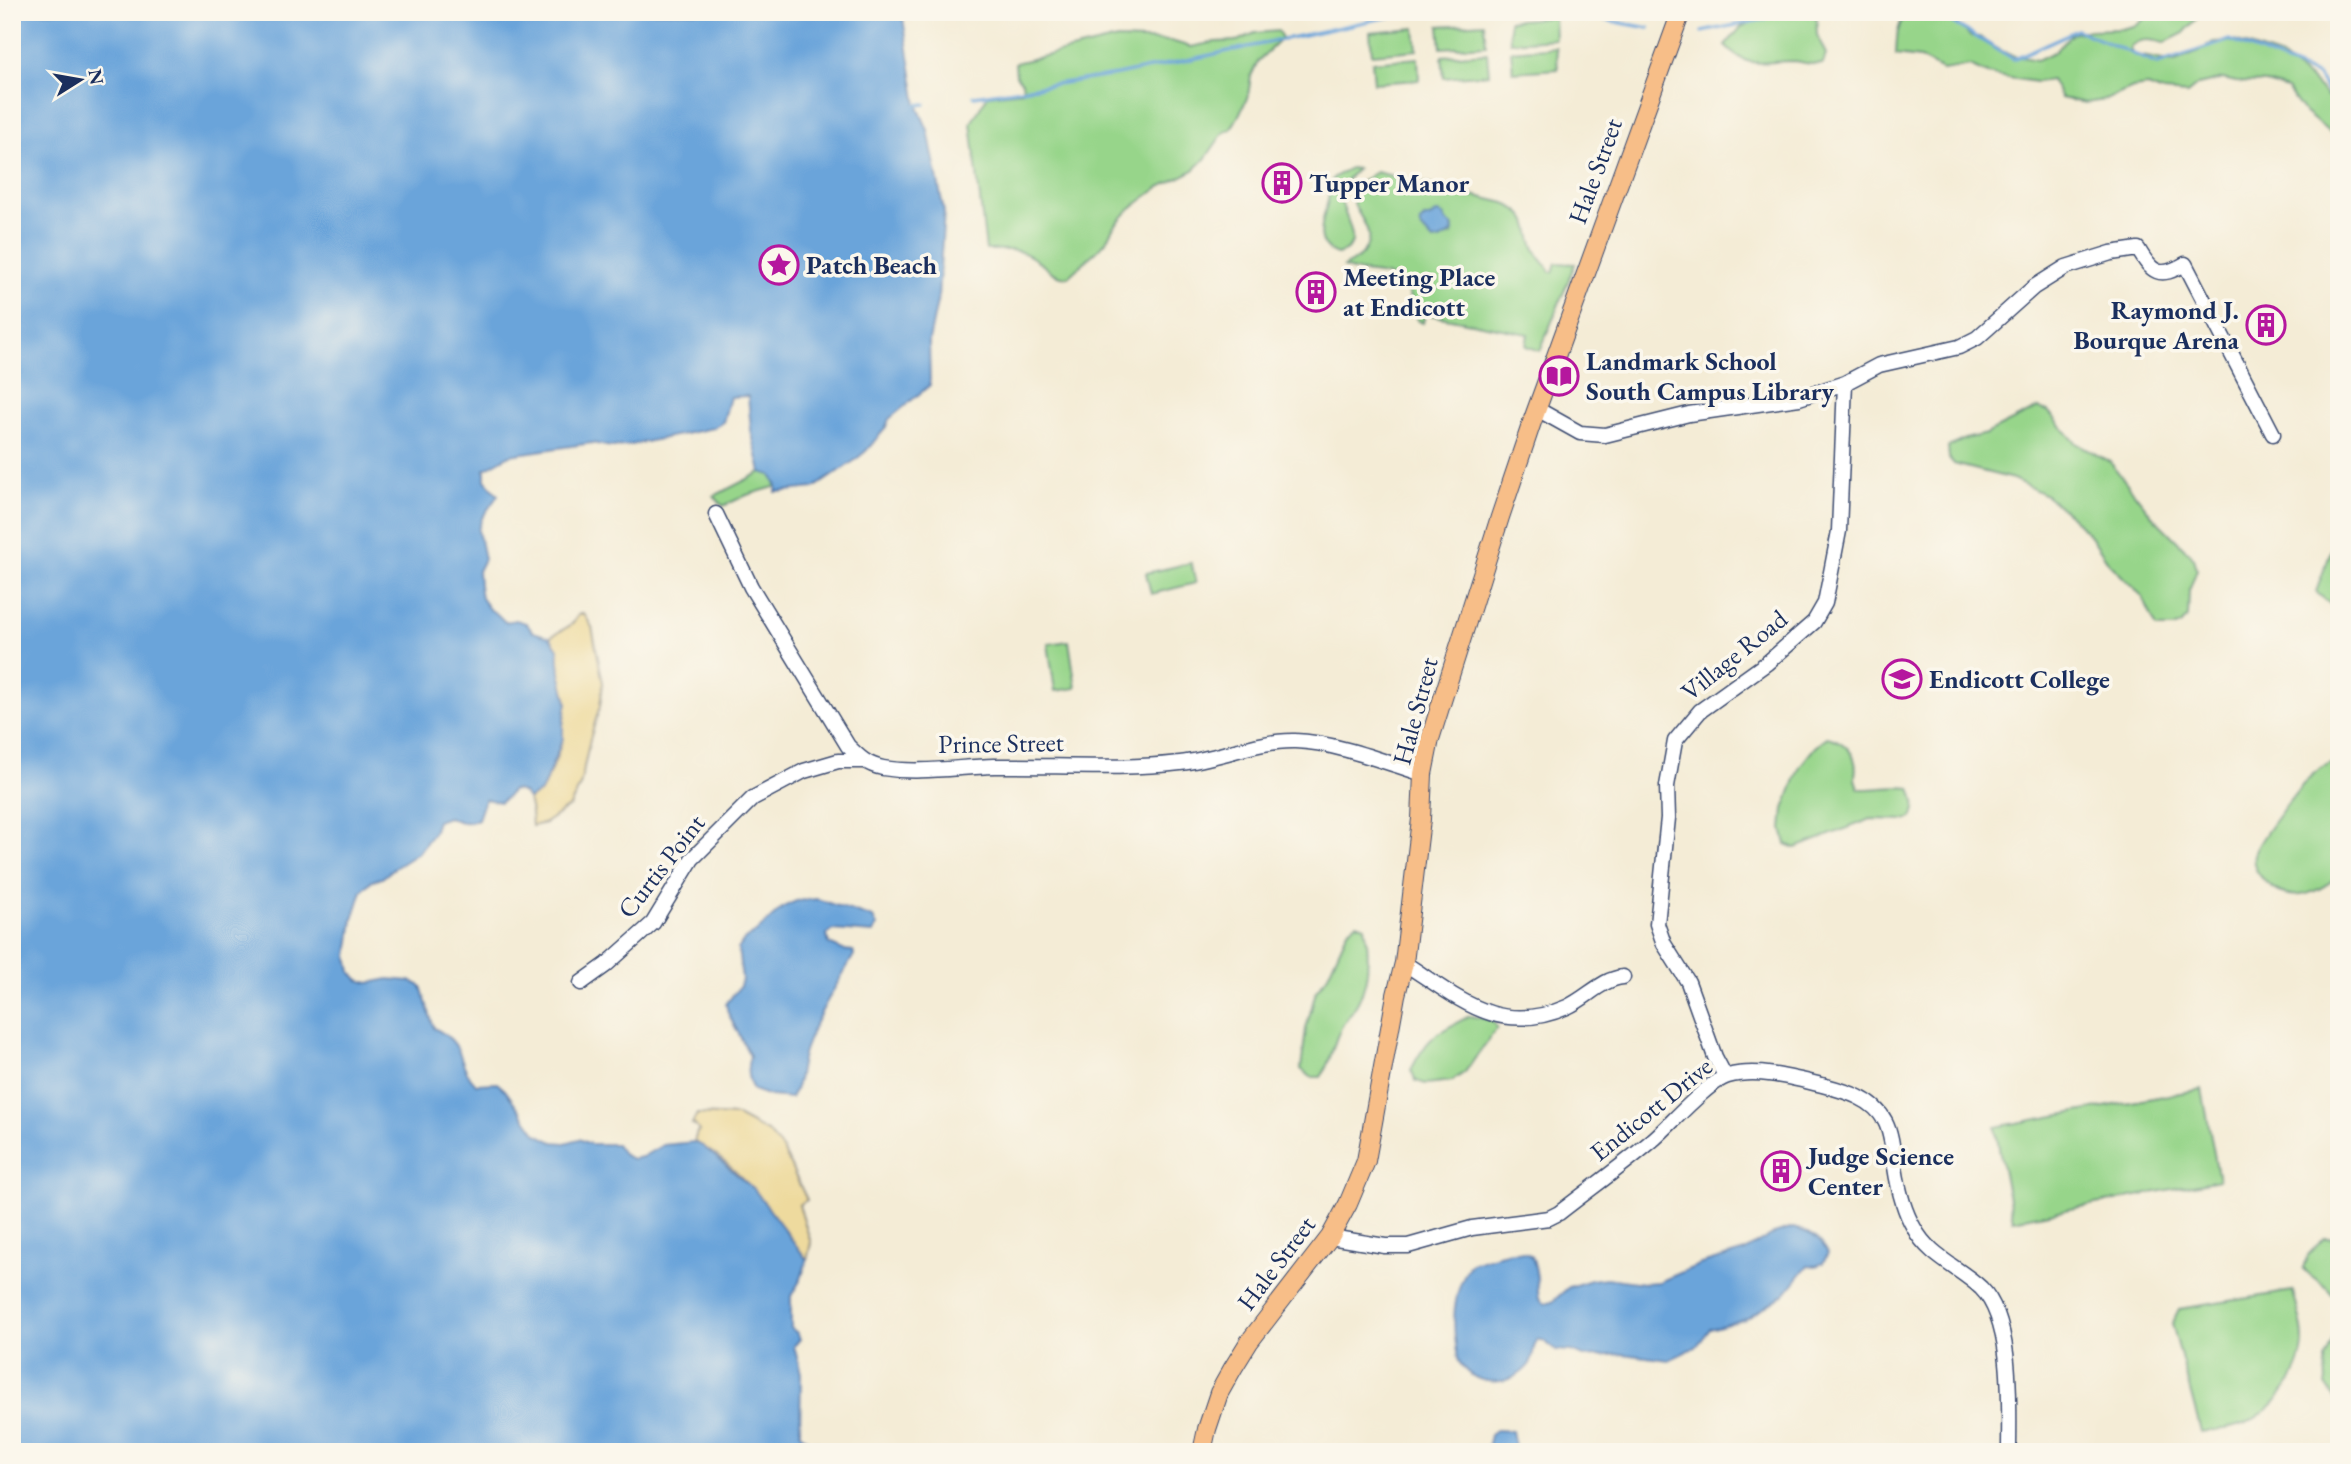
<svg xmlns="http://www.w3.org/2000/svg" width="2351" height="1464" viewBox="0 0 2351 1464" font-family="'EB Garamond',serif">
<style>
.green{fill:#97d58a;stroke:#598274;stroke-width:2;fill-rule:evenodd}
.sand{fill:#eeda9e;stroke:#84847e;stroke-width:2}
.water{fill:#6aa4da;stroke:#426a9c;stroke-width:2}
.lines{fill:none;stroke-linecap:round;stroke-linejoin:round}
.stream{stroke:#6aa4da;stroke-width:3.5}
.minor-casing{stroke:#3c4b70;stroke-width:17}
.major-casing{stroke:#3c4b70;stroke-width:20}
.minor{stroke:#fff;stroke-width:14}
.major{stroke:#f7be88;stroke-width:18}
.labels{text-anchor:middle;stroke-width:7;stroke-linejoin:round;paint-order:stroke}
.street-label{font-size:26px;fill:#1b2f5e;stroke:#fbf7ec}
.poi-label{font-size:26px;font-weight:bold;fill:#1b2f5e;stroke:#fbf7ec;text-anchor:start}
</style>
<rect width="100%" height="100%" fill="#fbf7ec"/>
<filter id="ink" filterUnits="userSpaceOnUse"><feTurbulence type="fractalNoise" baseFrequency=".0143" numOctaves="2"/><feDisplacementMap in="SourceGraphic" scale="14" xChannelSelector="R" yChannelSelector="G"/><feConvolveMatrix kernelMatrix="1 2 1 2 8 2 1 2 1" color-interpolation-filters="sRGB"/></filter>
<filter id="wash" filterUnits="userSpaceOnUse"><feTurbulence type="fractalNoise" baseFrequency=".00686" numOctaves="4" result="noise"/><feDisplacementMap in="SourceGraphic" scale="28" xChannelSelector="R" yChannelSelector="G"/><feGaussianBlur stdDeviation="1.57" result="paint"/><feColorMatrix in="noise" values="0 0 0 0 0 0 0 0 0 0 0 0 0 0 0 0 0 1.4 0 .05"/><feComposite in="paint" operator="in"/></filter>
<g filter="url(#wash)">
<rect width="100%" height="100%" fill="#f4ecd6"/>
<!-- green -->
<path class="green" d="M1773 12H1816L1817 35 1826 54 1823 64C1813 66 1804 62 1794 61 1764 61 1749 71 1725 46L1741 27Z
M1917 12 1937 13 1950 17 1970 36 1980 37 1988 44 2010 55 2037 60 2054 52 2072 34 2089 30 2121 29 2137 25 2152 12H2197L2198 17 2184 33 2164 43C2152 40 2140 37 2130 47L2132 54 2173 62 2199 52 2213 42 2235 41 2281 57 2313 82 2339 109V135L2329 132 2303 111 2287 89 2266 83 2236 82 2223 79 2198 85 2187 94 2163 92 2148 86 2133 88 2105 100 2085 103 2061 98 2051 80 2036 82 2003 77 1987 74 1970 66 1942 70 1920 58 1896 55C1897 40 1896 30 1904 16Z
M1554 17 1555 39 1510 42 1509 21Z
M1484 23 1486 45 1441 48 1439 26Z
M1415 28 1417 50 1372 54 1370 32Z
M1278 31 1282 38 1258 61 1251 76 1248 96 1239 115 1231 129 1223 133 1205 159 1194 170 1158 188 1130 209 1114 226 1105 243 1068 277C1048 275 1046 265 1030 256 1017 248 1000 250 986 250L971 123 988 95 1023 91 1022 82 1016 76 1015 63 1117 39 1171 41 1191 47 1215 42 1237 41 1255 33Z
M1556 47 1558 69 1513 72 1511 51Z
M1487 53 1489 74 1444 78 1442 56Z
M1418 58 1419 80 1374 83 1372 62Z
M1350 168 1357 169C1351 175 1343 182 1341 191 1337 212 1371 246 1337 254 1311 245 1324 218 1328 200 1330 192 1330 185 1333 178Z
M1376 172 1505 203C1539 221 1523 228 1537 253 1541 261 1547 264 1550 272H1553L1556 263 1575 264 1540 351 1526 346 1528 334 1425 314 1423 323C1408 318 1415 296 1403 285 1388 269 1363 276 1344 267 1349 263 1357 260 1362 254 1389 219 1319 204 1376 172ZM1453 227 1452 235C1444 236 1440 240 1433 241L1426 232Z
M2038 408 2048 411 2076 443 2110 462 2155 519 2194 558 2197 569 2189 591 2188 617 2181 625 2173 628H2157L2142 596 2109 563 2092 538 2069 514 2046 495 2013 479 1954 464 1949 458 1948 447 1965 439 1986 434Z
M761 472 771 475 778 486 747 495 723 506 714 496Z
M2339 528V609H2336L2316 592Z
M1191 563 1196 583 1151 594 1146 573Z
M1069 641 1076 688 1055 691 1048 644Z
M1827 737C1839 739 1852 749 1855 762 1858 775 1851 774 1859 789 1876 790 1894 785 1911 788 1915 799 1918 806 1912 818L1905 820 1871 819 1796 848 1786 844 1782 829 1784 809 1800 766 1815 747Z
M2339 759V875C2315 896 2286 906 2263 879 2257 872 2252 866 2254 855 2256 843 2300 786 2311 776 2319 768 2328 764 2339 759Z
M1357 923 1365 926C1369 950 1370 980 1358 1002 1353 1012 1344 1020 1340 1030 1332 1046 1331 1062 1321 1077H1311L1301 1069 1306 1029 1316 991 1327 977 1348 930Z
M1470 1016 1492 1020 1497 1028 1465 1072 1452 1081 1426 1084 1416 1081 1411 1070C1428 1035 1437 1033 1470 1016Z
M2202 1089 2219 1180 2013 1220 1995 1127Z
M2324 1238 2339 1239V1317L2337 1300 2328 1289 2303 1269 2307 1256Z
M2293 1291C2296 1306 2303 1323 2303 1339 2304 1376 2269 1419 2234 1427 2223 1430 2212 1430 2201 1432L2172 1323 2179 1309Z
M2339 1325V1404L2326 1385 2325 1359Z"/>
<!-- sand -->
<path class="sand" d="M579 614H584L592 627 603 683 600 706 590 739 580 786 570 806 545 823 532 826 531 812 528 799 541 792 555 762 563 738V725L567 702 560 673 558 649 550 637 571 625Z
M697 1114 737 1116 769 1133 783 1150 807 1200 799 1205 811 1243 807 1260C775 1219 742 1165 694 1142L697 1132 699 1131 695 1125 692 1124Z"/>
<!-- water -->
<path class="water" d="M12 12H902L917 105 928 130 944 212 938 297 929 341 930 385 889 419 885 429 866 451 854 461 814 488 776 492 777 486 771 475 761 472 751 430 748 396 730 397 723 422 713 428 626 446 611 447 592 443 510 455 485 469V480L498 495 482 518 478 530 484 559 478 571 479 585 481 598 489 609 497 614 505 622 516 620 526 623 533 632 550 637 558 649 560 673 567 702 563 725V738L541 792 528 799C524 792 520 790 512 790L507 797 500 802 485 799 478 819C467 825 459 822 448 817L437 821 433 833 418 853 393 869 382 878 371 881 362 891 353 919 348 956 351 972 359 980 369 983 389 979 410 981 421 986 434 1028C469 1046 454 1061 476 1084L497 1083 505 1090 537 1134 553 1142 565 1143 579 1139 590 1144H616L624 1155 632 1159 642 1157 663 1145 694 1142 703 1146 754 1189 807 1260 801 1279 791 1296V1328L797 1333 800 1339 794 1346 801 1373 800 1433 809 1441 818 1442 823 1452H12Z
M1438 213 1443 215 1447 222 1452 225 1453 232 1440 240 1433 241 1422 229 1420 223 1425 218H1430L1434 214Z
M817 899 873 918 877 926 873 933 832 930 827 935 829 944 843 950 853 951 854 955C836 986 816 1017 804 1051 799 1067 800 1084 791 1098L770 1096 753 1090C747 1078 746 1069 750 1056L728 1013 726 1004 740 986 742 979 738 949 745 939 756 932 783 907 796 901Z
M1793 1228C1810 1232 1819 1237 1828 1253L1823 1263 1816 1266 1808 1265 1785 1294 1746 1319 1710 1329 1696 1347 1669 1360 1623 1354 1586 1357 1571 1351 1556 1350 1544 1341 1538 1339C1531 1347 1535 1357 1529 1365 1510 1389 1470 1387 1458 1359 1452 1325 1451 1292 1471 1263 1486 1260 1525 1241 1533 1260 1538 1271 1537 1287 1539 1299L1544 1304 1552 1302 1569 1287 1591 1280 1606 1278 1644 1283 1659 1282 1701 1264 1745 1251 1771 1235Z
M1497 1430 1512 1431 1516 1452H1486L1490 1435Z"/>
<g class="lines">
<!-- stream -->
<path class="stream" d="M1583 12 1589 17 1649 28
M1935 12 2013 59 2077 30 2157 64 2230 40 2318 76 2339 110
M1702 32 1765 19 1771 12
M974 96 1117 75 1411 12
M917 105 925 104"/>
</g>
</g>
<g filter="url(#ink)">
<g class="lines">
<!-- minor casing -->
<g class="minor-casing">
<path id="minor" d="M1537 409 1580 433 1605 435 1689 414 1799 398 1845 383 1879 365 1959 347 1977 338 2034 287 2066 267 2111 253 2138 249C2152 273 2159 279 2185 264L2273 434
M716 514 751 587 848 746C859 757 867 765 883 768 919 774 958 767 994 766 1056 765 1119 770 1180 763 1217 759 1259 740 1295 741 1334 742 1385 762 1423 774
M1404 963C1459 998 1498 1037 1567 1007 1587 998 1602 979 1623 977
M581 983 606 965 653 923 692 859 753 798 804 771 838 761H862
M1725 1076 1715 1057 1688 982 1664 944 1657 924 1668 818 1667 786 1675 741 1700 711 1767 663 1814 622 1825 603 1839 531 1845 383
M1330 1237 1385 1246H1408L1472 1228 1549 1218 1559 1213C1591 1188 1625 1164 1655 1138 1672 1123 1709 1081 1728 1076 1758 1068 1793 1078 1822 1085 1845 1091 1873 1098 1885 1121 1892 1134 1893 1153 1895 1167 1898 1187 1904 1211 1914 1228 1929 1257 1959 1267 1981 1288 2014 1321 2009 1407 2009 1452"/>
</g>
<!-- major casing -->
<g class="major-casing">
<path id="major" d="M1202 1452 1207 1429 1219 1393 1233 1368 1249 1342 1330 1237 1348 1204 1366 1161 1396 995 1404 963 1421 819 1423 774 1430 739 1500 517 1532 422 1681 12"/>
</g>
<!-- minor -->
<use href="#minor" class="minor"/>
<!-- major -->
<use href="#major" class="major"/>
</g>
</g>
<!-- icons -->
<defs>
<g id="building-ring" transform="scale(2.0125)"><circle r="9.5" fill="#fbf7ec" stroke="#b5179e" stroke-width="1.5"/><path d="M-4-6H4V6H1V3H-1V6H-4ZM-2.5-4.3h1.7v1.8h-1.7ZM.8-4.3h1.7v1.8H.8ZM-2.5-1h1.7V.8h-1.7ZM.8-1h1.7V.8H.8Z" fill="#b5179e"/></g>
<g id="sight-ring" transform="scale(2.0125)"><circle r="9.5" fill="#fbf7ec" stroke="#b5179e" stroke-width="1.5"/><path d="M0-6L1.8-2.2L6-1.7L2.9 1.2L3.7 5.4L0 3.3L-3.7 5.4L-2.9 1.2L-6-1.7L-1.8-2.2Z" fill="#b5179e"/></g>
<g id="library-ring" transform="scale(2.0125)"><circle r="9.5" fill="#fbf7ec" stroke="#b5179e" stroke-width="1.5"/><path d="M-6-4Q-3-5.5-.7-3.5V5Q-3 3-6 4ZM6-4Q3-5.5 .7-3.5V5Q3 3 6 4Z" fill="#b5179e"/></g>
<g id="university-ring" transform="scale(2.0125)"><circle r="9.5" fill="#fbf7ec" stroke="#b5179e" stroke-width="1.5"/><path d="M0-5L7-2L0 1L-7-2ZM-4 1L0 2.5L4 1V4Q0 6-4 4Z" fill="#b5179e"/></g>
</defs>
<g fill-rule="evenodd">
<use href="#building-ring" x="1282" y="183"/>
<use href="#sight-ring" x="779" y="265"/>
<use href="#building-ring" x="1316" y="292"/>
<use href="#building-ring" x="2266" y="325"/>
<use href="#library-ring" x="1559" y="376"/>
<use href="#university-ring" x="1902" y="679"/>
<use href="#building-ring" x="1781" y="1171"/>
</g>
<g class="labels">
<!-- street labels -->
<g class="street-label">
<text transform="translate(1595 171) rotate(-70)" y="9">Hale Street</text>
<text transform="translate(1734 655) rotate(-39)" y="9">Village Road</text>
<text transform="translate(1415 711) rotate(-75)" y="9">Hale Street</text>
<text transform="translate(1001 743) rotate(-1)" y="9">Prince Street</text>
<text transform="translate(661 866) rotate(-52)" y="9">Curtis Point</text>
<text transform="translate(1651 1109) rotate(-39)" y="9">Endicott Drive</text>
<text transform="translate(1276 1263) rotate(-53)" y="9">Hale Street</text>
</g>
<!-- poi labels -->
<g class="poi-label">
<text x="1309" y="192">Tupper Manor</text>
<text x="806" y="274">Patch Beach</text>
<text x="1343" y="286">Meeting Place<tspan x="1343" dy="30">at Endicott</tspan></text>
<text x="2239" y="319" text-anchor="end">Raymond J.<tspan x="2239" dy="30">Bourque Arena</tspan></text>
<text x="1586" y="370">Landmark School<tspan x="1586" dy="30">South Campus Library</tspan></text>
<text x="1929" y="688">Endicott College</text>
<text x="1808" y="1165">Judge Science<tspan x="1808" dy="30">Center</tspan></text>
</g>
</g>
<!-- margin -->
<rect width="2351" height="1464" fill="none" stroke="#fbf7ec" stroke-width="42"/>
<!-- north arrow -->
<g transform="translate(80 80) rotate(79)" stroke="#fbf7ec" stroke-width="5" paint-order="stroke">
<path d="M0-5L12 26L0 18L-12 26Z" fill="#1b2f5e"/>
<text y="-10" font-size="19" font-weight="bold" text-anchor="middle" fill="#1b2f5e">N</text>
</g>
</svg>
